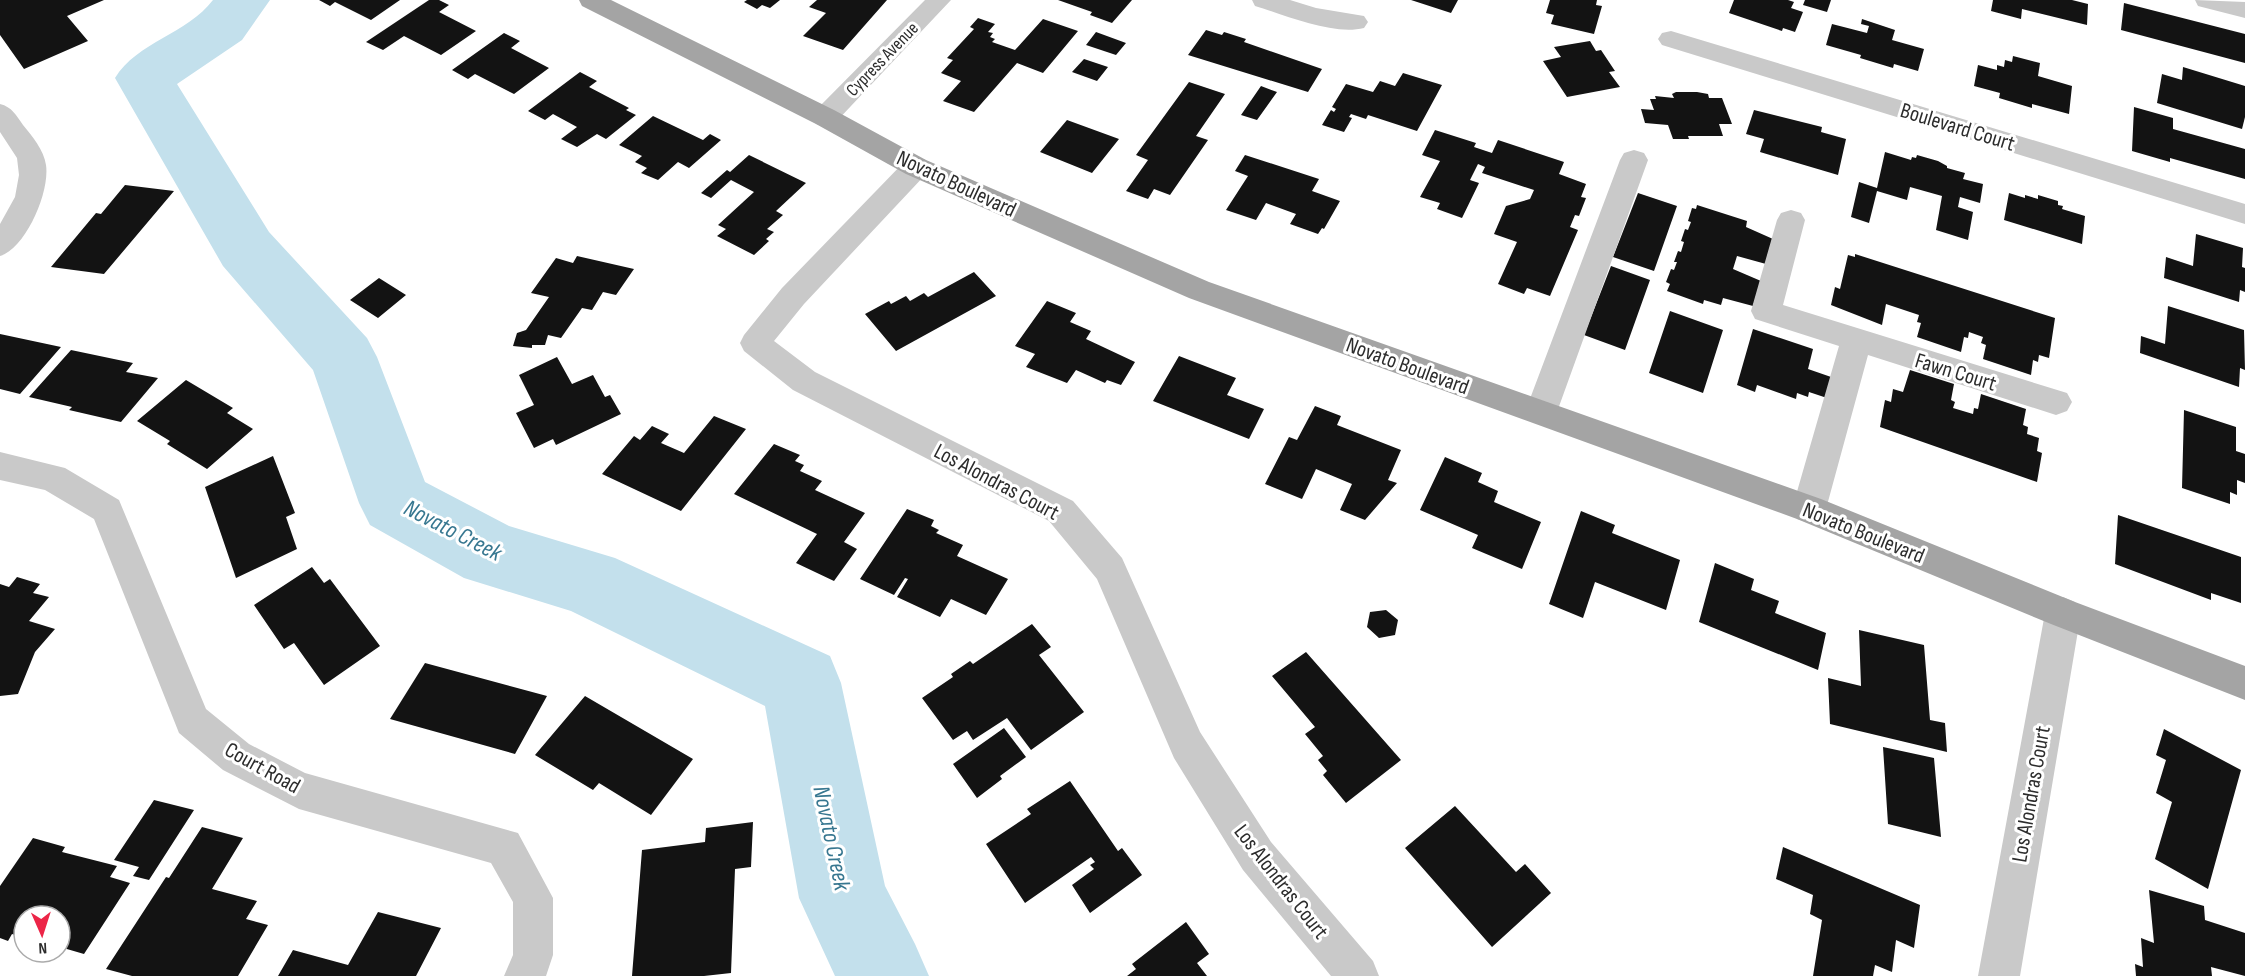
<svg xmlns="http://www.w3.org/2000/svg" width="2245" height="976" viewBox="0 0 2245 976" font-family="'Sofia Sans Condensed',sans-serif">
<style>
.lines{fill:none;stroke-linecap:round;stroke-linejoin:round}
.river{fill:#c3e0ec;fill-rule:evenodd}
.building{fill:#131313}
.minor{fill:#c9c9c9;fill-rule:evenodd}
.major{fill:#a4a4a4;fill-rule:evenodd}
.labels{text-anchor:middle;stroke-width:6;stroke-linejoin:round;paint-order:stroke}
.far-street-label{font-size:18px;fill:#2c2c2c;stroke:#fff}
.street-label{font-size:22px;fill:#2c2c2c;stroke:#fff}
.water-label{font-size:24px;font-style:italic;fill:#377790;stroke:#fff}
</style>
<rect width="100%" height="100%" fill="#fff"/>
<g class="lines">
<!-- river -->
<path class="river" d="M213 0H270L242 40 177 84 269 232 367 338 377 357 425 482 509 526 615 558 830 656 841 683 885 886 915 944 929 976H835L799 898 765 706 571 611 464 578 370 525 359 503 313 370 223 266 115 78C137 42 187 34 213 0Z"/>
</g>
<!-- building -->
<path class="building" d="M0 0H104L67 16 88 41 24 69 0 35Z
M319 0H400L371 20 335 2 330 6Z
M429 0H439L449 5 439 12 476 31 441 55 404 36 383 50 366 42Z
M747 0H780L770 8 762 5 757 9 744 2Z
M817 0H887L843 50 803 36 826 13 809 7Z
M1058 0H1132L1112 23 1090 15 1092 12Z
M1411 0H1458L1451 13Z
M1550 0H1597L1596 5 1602 6 1594 34 1551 24 1554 15 1546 13Z
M1734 0H1788L1794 2 1791 8 1803 12 1795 32 1783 28 1782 31 1729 13Z
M1805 0H1831L1827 12 1803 5Z
M1993 0H2072L2088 4 2087 25 2022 9 2021 19 1991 11Z
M2124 3 2245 34V63L2121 30Z
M978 18 995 24 988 32 993 33 990 37 995 39 992 42 1015 50 1043 19 1078 31 1043 73 1017 63 974 112 943 101 961 81 941 73 953 60 947 58 974 29 970 27Z
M1862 19 1895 30 1892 40 1924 49 1918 71 1894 64 1893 68 1860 58 1861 55 1826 45 1832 24 1867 33 1869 26 1861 24Z
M1206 30 1222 35 1224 32 1246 39 1244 42 1322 69 1308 92 1188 55Z
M1096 32 1126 43 1116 55 1086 45Z
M504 33 520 41 511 48 549 68 514 94 475 74 468 79 452 70Z
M1590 41 1596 51 1601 50 1615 71 1609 72 1620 87 1567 97 1543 61 1561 57 1554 47Z
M2013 56 2040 63 2038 76 2072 86 2069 114 2032 104V108L1999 98 2000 93 1974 86 1978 65 1997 70V65L2004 67 2005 60 2012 62Z
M1084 59 1108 67 1097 81 1072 72Z
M2183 67 2245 86V117L2242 129 2157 103 2162 74 2182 80Z
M580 72 597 81 589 87 629 108 626 110 636 115 606 139 597 134 577 147 561 139 577 127 553 114 545 120 528 111Z
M1403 73 1442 85 1417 131 1368 115 1366 119 1351 114 1349 117 1352 118 1344 132 1322 125 1331 110 1334 112 1336 109 1332 107 1346 84 1373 92 1380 81 1395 86Z
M1189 82 1225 94 1196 136 1208 140 1170 195 1154 189 1148 199 1126 191 1148 160 1136 155Z
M1261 86 1277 92 1257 120 1241 115Z
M1676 92H1697L1708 94 1709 98H1722L1732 124H1719L1723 136H1688L1689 139H1673L1668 125 1645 123 1641 109 1654 110 1650 99H1656L1655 96 1674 98 1672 94Z
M2134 107 2173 118V129L2245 149V179L2170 158V162L2132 151Z
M1754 110 1822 127 1821 132 1846 139 1838 175 1760 152 1764 139 1746 134Z
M653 116 703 140 710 134 721 140 689 168 678 162 658 180 641 173 647 168 635 162 642 156 619 145Z
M1067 120 1119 139 1092 173 1040 152Z
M1435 130 1476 143 1474 147 1492 153 1498 140 1564 162 1559 174 1586 184 1581 197 1586 198 1579 216 1575 215 1570 227 1578 230 1550 296 1527 288 1524 294 1498 284 1517 242 1494 234 1506 206 1530 199 1534 190 1482 173 1485 167 1478 164 1470 180 1479 183 1462 218 1437 209 1440 203 1420 197 1440 161 1422 155Z
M1885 152 1911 160 1912 157 1916 158 1917 155 1938 161 1947 166V168L1965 173 1963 179 1983 184 1980 203 1960 197 1958 207 1973 212 1968 240 1936 230 1942 196 1910 187 1907 200 1877 191 1869 223 1851 217 1859 182 1877 188Z
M749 155 806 183 776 211 783 215 767 229 774 232 766 239 769 241 754 255 717 236 726 229 718 225 754 192 731 180 711 198 701 193 727 170 730 172Z
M1245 155 1319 179 1312 191 1340 201 1324 229 1322 228 1318 234 1290 224 1296 214 1266 203 1256 220 1226 210 1248 176 1235 171Z
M125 185 174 191 104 274 51 267 96 213 101 214Z
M1638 193 1677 206 1654 271 1613 257Z
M2009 193 2025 198V195L2038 199V195L2058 201V205L2063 206 2062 209 2085 216 2082 244 2004 220Z
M1697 205 1747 221 1746 227 1773 239 1766 264 1737 256 1733 269 1761 281 1753 306 1723 298 1721 305 1704 300 1703 304 1667 291 1670 284 1666 282 1671 269 1674 270 1677 262H1674L1678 251 1681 252 1684 242 1681 241 1685 229 1688 230 1691 222 1688 221 1692 208 1696 209Z
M2196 234 2243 248 2242 267 2245 268V292L2240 290 2239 302 2164 278 2166 257 2193 266Z
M1855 254 2055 318 2049 358 2039 355 2038 362 2033 360 2031 375 1983 359 1986 345 1981 343 1983 337 1969 332 1968 338 1964 337 1961 352 1917 337 1921 323 1917 322 1919 315 1886 304 1882 325 1831 305 1835 287 1840 289 1848 255 1855 257Z
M577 256 634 269 616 295 603 292 592 310 582 308 561 338 548 335 545 345H532V348L513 346 517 333 526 330 549 297 531 293 556 258 573 263Z
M1611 266 1650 280 1625 350 1584 335Z
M974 272 996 296 896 351 865 314 889 301 891 304 906 296 910 301 924 293 928 297Z
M379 278 406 295 378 318 350 300Z
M1047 301 1076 313 1070 322 1091 331 1086 339 1135 362 1121 385 1107 380 1105 383 1076 370 1067 383 1026 367 1035 354 1015 346Z
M2168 306 2244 330 2245 370 2240 368 2239 387 2140 353 2141 336 2165 344Z
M1670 311 1723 330 1703 393 1649 373Z
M1753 329 1813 349 1808 369 1834 378 1830 399 1809 392 1808 397 1797 393 1796 399 1757 385 1755 392 1737 385Z
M0 334 61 347 20 394 0 389Z
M71 350 133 363 126 372 158 378 121 422 69 410 72 407 29 397Z
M1179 356 1236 378 1227 395 1264 409 1249 439 1153 401Z
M557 357 572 384 593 375 605 397 610 395 621 414 556 445 553 439 534 448 516 413 534 405 519 375Z
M1910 370 1954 384 1951 400 1955 402 1953 408 1973 414 1974 408 1978 409 1981 394 2026 409 2023 425 2028 427 2027 434 2039 438 2037 451 2042 453 2037 482 1880 427 1885 400 1891 402 1893 389 1903 392Z
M186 380 233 408 227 413 253 429 207 469 167 444 170 441 137 421Z
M1315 406 1341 416 1337 425 1401 450 1388 480 1397 483 1365 520 1340 510 1352 484 1316 469 1302 499 1265 484 1289 437 1297 440Z
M2184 410 2236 427V451L2245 454V483L2237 480V495L2230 492V504L2182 488Z
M714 416 746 429 681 511 602 474 634 436 640 440 652 426 669 434 661 443 684 453Z
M774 444 800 455 795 461 804 465 800 471 822 481 815 490 865 513 844 542 857 549 834 581 796 563 817 534 734 494Z
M273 456 295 513 286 517 297 549 236 578 205 487Z
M1445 457 1482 473 1478 482 1498 491 1494 502 1541 522 1522 569 1472 548 1478 535 1420 510Z
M907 509 934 520 931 526 939 530 936 533 963 545 957 556 1008 579 986 615 951 599 940 617 897 597 908 579 905 578 894 595 860 579Z
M1581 511 1615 525 1612 533 1680 560 1666 610 1595 582 1583 618 1549 604Z
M2118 515 2241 557V603L2211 593V600L2115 564Z
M1715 563 1754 579 1751 590 1779 601 1775 613 1826 633 1818 670 1699 622Z
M312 567 324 583 330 579 380 646 324 685 294 643 284 649 254 605Z
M17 577 40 584 33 593 49 597 29 621 55 629 35 652 18 694 0 696V584L9 587Z
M1386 610 1398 620 1395 635 1379 638 1367 627 1370 612Z
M1032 624 1051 647 1039 655 1084 712 1031 750 1007 718 973 740 967 731 953 740 922 698 953 677 951 674 970 661 973 664Z
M1859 630 1924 645 1930 720 1945 723 1947 752 1830 724 1828 678 1861 686Z
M1306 652 1401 760 1346 803 1323 775 1327 771 1318 760 1323 756 1305 734 1315 727 1272 676Z
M425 663 547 696 515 754 390 719Z
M585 696 693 759 651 815 599 783 593 790 535 755Z
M1004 728 1026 757 1000 776 1002 779 977 798 953 764Z
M2164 729 2241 770 2208 889 2155 859 2172 802 2156 793 2166 760 2156 755Z
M1883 747 1934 758 1941 837 1888 824Z
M1070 781 1118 851 1122 848 1142 875 1090 913 1072 885 1094 869 1090 865 1095 862 1091 857 1025 903 986 844 1031 814 1027 809Z
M154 800 194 810 149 880 133 876 139 867 114 860Z
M1455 806 1516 872 1525 864 1551 893 1492 947 1405 848Z
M753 822 751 867 735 869 731 973 704 976H632L642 850 705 842 706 828Z
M202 827 243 838 212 889 257 901 246 919 268 925 238 976H132L106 969 166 877 169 878Z
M33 838 65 847 62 852 117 866 110 877 130 883 84 954 60 947V916H24V938L12 934 8 941 0 938V886Z
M1783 847 1920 905 1914 948 1896 940 1892 972 1875 965 1873 976H1813L1822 920 1810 914 1813 895 1776 879Z
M2149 890 2204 906 2205 920 2245 933V976L2211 967 2212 976H2136L2135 964 2143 967 2141 938 2154 943Z
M378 912 441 928 416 976H278L293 950 348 965Z
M1186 922 1209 954 1197 963 1207 976H1127L1136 969 1132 964Z"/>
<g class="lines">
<!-- minor -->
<path class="minor" d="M925 0H951L834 124 825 126 816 124 812 117 816 110Z
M1252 0H1290L1316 8 1364 16 1368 22 1364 28C1333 36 1285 15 1255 6Z
M2195 0 2245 2V18L2198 6Z
M1671 31 2245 204V224L1662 45 1658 39 1662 33Z
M0 104C12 107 16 115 23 125 32 136 44 150 46 165 50 192 26 248 0 256V224L15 197 19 175 17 158 0 132Z
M1634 150 1644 153 1648 160 1557 412 1552 421 1541 425 1530 421 1525 412 1620 160 1624 153Z
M916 157 926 160 930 167 926 174 804 304 774 341 815 372 1073 501 1122 558 1200 732 1271 842 1373 961 1379 976H1331L1243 870 1174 758 1097 579 1049 521 793 390 744 351 740 343 744 335 782 288 906 160Z
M1791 210 1801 213 1805 220 1783 305 2067 393 2072 402 2067 411 2056 415 1868 355 1826 509 1821 519 1809 523 1797 519 1792 509 1839 346 1755 319 1751 311 1777 220 1781 213Z
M0 452 65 468 119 500 206 709 249 744 305 773 518 833 553 898V955L546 976H504L513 955V902L491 863 299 809 223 770 179 733 94 519 45 490 0 480Z
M2063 597 2075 602 2081 613 2020 976H1978L2045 613 2051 602Z"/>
<!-- major -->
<path class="major" d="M579 0H611L834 110 926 160 1209 282 1821 499 2075 602 2245 666V700L2051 624 1797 519 1189 298 906 174 816 124 582 6Z"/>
</g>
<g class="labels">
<!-- far-street labels -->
<g class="far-street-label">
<text transform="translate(882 59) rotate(-46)" y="6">Cypress Avenue</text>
</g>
<!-- street labels -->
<g class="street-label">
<text transform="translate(1958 126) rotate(17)" y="8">Boulevard Court</text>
<text transform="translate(957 183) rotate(25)" y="8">Novato Boulevard</text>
<text transform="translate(1408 365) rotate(20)" y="8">Novato Boulevard</text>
<text transform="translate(1956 371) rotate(17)" y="8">Fawn Court</text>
<text transform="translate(997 481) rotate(28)" y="8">Los Alondras Court</text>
<text transform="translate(1864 532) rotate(22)" y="8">Novato Boulevard</text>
<text transform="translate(263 767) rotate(29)" y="8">Court Road</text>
<text transform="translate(2030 794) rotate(-80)" y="8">Los Alondras Court</text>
<text transform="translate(1282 881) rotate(52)" y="8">Los Alondras Court</text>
</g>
<!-- water labels -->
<g class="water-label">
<text transform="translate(453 530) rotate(27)" y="8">Novato Creek</text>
<text transform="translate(832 838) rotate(78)" y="8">Novato Creek</text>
</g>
</g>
<!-- north arrow -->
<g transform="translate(42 934) rotate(177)"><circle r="28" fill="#ffffff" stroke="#ababab" stroke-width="1.5"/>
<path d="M0-4.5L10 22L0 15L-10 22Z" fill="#ec2547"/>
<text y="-9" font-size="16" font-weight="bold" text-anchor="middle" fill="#2c2c2c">N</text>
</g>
</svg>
